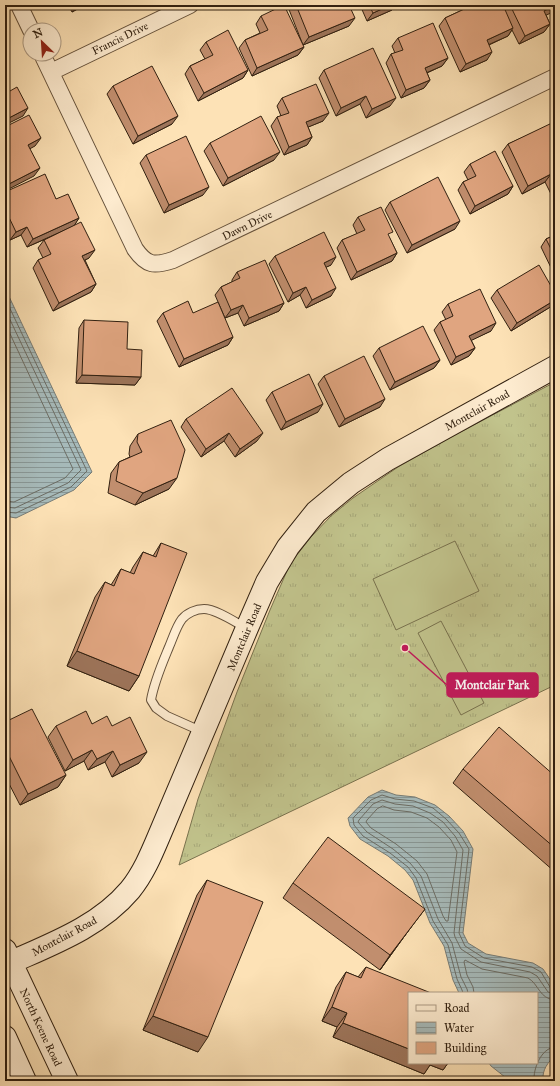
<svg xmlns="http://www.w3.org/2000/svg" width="560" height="1086" viewBox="0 0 560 1086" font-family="'IM FELL Great Primer',serif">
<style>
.grass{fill:url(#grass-tufts);stroke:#79724e}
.garden{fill:#c1c38c;stroke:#79724e}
.water{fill:url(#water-rules);stroke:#777c76}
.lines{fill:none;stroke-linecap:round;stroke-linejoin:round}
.shore{stroke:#6c6d65;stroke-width:1}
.lane-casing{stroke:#64503a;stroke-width:10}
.street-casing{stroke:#64503a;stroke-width:18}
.secondary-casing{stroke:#312010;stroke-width:24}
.lane{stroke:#feecd0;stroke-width:8}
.street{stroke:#feecd0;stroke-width:16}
.secondary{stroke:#feecd0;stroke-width:22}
.wall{fill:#c18e6e;stroke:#312010}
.shaded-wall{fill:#9d745a;stroke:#312010}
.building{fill:#e0a580;stroke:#312010}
.labels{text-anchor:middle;stroke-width:3;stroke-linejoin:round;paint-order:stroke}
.street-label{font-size:11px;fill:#312010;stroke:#feecd0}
.leader{fill:none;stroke:#c2185b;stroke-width:1.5}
.callout-dot{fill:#c2185b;stroke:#feecd0;stroke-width:1.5}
.callout{fill:#c2185b;stroke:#c2185b;stroke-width:1.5}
.callout-label{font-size:12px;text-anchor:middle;font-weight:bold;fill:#fff}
</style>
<defs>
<pattern id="grass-tufts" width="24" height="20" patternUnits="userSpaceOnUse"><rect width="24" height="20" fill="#c1c38c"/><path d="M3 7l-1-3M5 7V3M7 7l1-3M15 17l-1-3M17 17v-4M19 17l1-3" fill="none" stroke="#a6a778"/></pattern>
<pattern id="water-rules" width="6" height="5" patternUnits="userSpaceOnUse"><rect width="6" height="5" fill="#a6baba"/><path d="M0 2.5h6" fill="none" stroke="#889796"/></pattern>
</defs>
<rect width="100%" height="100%" fill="#fde2b6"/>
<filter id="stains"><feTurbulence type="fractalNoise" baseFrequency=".005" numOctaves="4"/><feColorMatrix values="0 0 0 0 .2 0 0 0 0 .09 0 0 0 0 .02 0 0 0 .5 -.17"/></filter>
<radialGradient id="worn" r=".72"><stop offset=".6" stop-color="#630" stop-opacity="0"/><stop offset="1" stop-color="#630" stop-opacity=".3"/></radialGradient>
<!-- grass -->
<path class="grass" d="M555 382V685L179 865 198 799 237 692 270 610 290 564 310 538 331 516 353 498 398 467 451 437Z"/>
<!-- garden -->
<path class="garden" d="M455 541 479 591 396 630 373 579Z
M441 621 484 703 461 715 418 633Z"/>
<!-- water -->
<path class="water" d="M5 288 92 472 74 490 16 518 5 516Z
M382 790 396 795 415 797 435 805 449 816 463 831 473 849 463 933 468 943 486 954 533 963 543 969 552 982 555 989V1055C548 1063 542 1069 543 1081H510L491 1066 489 1063H537V993H459L453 980 444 946 430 923 413 880 405 870 388 856 360 839 350 826 348 818 368 797Z"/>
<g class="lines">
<!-- shore -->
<path class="shore" d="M5 298 87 471 71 487 16 513 5 512
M5 309 81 470 68 483 15 508 5 507
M5 323 73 469 65 478 14 502 5 501
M383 806 394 810 411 812 427 818 439 827 451 840 457 852 448 921H446L443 916 427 874 417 861 396 844 371 828 366 822 367 820 377 809Z
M463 993 462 990 457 979 448 945 433 921 416 878 408 867 390 853 363 836 354 825 353 818 371 800 382 795 395 799 414 801 433 808 446 819 459 833 469 849 459 933 465 946 484 958 532 967 541 972 550 987 555 989
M468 993 467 989 461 977 452 943 438 919 421 876 410 863 393 849 367 832 358 822 359 820 373 804 382 800 395 804 413 806 430 813 443 822 455 836 463 850 454 933 455 937 461 949 481 962 530 972 537 976 548 992 555 994
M474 993 473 987 467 975 464 962 465 960 482 969 528 978C539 984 539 999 555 1000
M534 1081C533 1069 541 1048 555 1047"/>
<!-- lane casing -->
<g class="lane-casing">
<path id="lane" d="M203 732 167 716 156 708 151 700C154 682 162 664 169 647 173 638 176 627 182 619 187 613 196 609 204 609 216 609 235 622 246 628"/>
</g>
<!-- street casing -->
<g class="street-casing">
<path id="street" d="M19 5 31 30
M42 54 135 249C147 266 154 266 173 260L555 77
M51 72 190 5"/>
</g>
<!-- secondary casing -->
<g class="secondary-casing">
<path id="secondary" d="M5 950 67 1081
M5 965C49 945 98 928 130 890 143 874 151 855 159 836L247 628 267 582 288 547 316 512 351 483 388 459 555 367
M5 1037 25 1081"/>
</g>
<!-- lane -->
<use href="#lane" class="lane"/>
<!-- street -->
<use href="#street" class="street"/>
<!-- secondary -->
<use href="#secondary" class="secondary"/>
</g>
<!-- wall -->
<path class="wall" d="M68 5H85L72 12Z
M289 5H349V26L303 45 288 7Z
M360 5H396L392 10 367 21Z
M473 5H555L546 15 550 24 544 32 519 44 512 30 508 36 489 45 487 60 460 72 439 26 445 18Z
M261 16 304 47 298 55 252 76 239 48 245 40 260 33 256 24Z
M398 38 448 58 442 66 427 73 430 80 424 88 401 98 386 63 391 54 395 53 392 46Z
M206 42 248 70 243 78 198 101 185 74 190 66 205 59 200 50Z
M324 70 390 106 366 118 360 104 336 116 319 78Z
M113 86 172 124 133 144 107 94Z
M282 98 323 121 308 127 312 137 307 145 284 155 271 126 277 117 281 116 277 106Z
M555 123V195L552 196 545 182 522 194 502 152 508 144Z
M210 143 274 160 223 186 204 151Z
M146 155 203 195 164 213 140 163Z
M470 164 513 186 508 194 470 214 458 190 463 182 468 180 464 172Z
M5 192 56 199 79 218 74 225 89 258 85 260 96 284 91 292 53 311 33 268 38 260 43 258 38 248 44 240 57 234 27 247 21 235 10 240 5 229Z
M390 202 455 229 407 253 385 210Z
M358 217 389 237 397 253 392 261 351 280 337 248 342 240 357 234 353 225Z
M555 235V276L541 247 546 239Z
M275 256 331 265 326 267 331 296 306 308 300 295 288 302 269 264Z
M237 272 284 303 279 311 244 326 238 313 225 318 215 295 221 287 232 282V280Z
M497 290 555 293V303L552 306 511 331 491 298Z
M448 304 491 331 471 340 475 348 469 356 451 365 434 330 440 322 446 320 442 312Z
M163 313H193L233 337 228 345 179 367 157 321Z
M84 320 127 349 141 377 135 385 76 383 79 328Z
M379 348 440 360 434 368 390 390 373 356Z
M324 376 380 407 339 427 318 384Z
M272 392 318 412 281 430 266 400Z
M186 419 257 441 235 457 224 441 201 457 181 427Z
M138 434 169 489 135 505 108 493 111 473 119 462 130 457 129 454 130 446Z
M161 543 139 676 129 691 67 666 95 597 105 582 111 585 121 569 130 573 133 567 143 552 153 556Z
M5 722 66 775 58 787 20 805 5 776Z
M92 724 112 726 139 763 112 777 105 762 88 770 84 761 65 771 48 737 56 726Z
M463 769 555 776V872L453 783Z
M207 880 198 1052 143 1030 197 895Z
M293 883 414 923 380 970 283 898Z
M366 967 448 1063 443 1070 430 1065 424 1074 333 1037 337 1027 322 1021 336 987 346 972 358 977Z"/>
<!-- shaded-wall -->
<path class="shaded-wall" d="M77 5H85L72 12Z
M391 5H396L392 10 367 21 373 13Z
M555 5V11L538 19 544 11Z
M355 18 349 26 303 45 309 37Z
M550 24 544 32 519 44 525 36Z
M513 28 508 36 481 48 487 40Z
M304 47 298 55 252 76 257 68Z
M492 52 487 60 460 72 466 64Z
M448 58 442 66 419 76 425 68Z
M248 70 243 78 198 101 204 93Z
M430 80 424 88 401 98 406 90Z
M366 96 360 104 336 116 341 108Z
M396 98 390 106 366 118 372 109Z
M28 108 23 116 5 125V120Z
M329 113 323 121 301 130 306 122Z
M178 116 172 124 133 144 138 136Z
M312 137 307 145 284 155 289 147Z
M41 138 35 146 22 153 28 145Z
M280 152 274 160 223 186 228 178Z
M40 168 34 176 5 191V186Z
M551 174 545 182 522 194 528 186Z
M513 186 508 194 470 214 475 206Z
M209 187 203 195 164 213 169 205Z
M79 218 74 226 27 247 33 239Z
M460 221 455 229 407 253 412 245Z
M27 227 21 235 10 240 16 232Z
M95 250 89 258 77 264 82 256Z
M397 253 392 261 351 280 357 272Z
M336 257 331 265 318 271 324 263Z
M96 284 91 292 53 311 59 303Z
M306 287 300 295 288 302 293 293Z
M336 288 331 296 306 308 312 300Z
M555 300V303L552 306 511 331 517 323Z
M284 303 279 311 244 326 249 318Z
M243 305 238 313 225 318 231 310Z
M496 323 491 331 464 344 469 336Z
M233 337 228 345 179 367 184 359Z
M475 348 469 356 451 365 456 357Z
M440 360 434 368 390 390 395 382Z
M82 375 141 377 135 385 76 383Z
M385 399 380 407 339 427 345 419Z
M323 404 318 412 281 430 286 422Z
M229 433 224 441 201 457 206 449Z
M263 433 257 441 235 457 240 449Z
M177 478 169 489 135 505 143 493Z
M77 651 139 676 129 691 67 666Z
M92 750 84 761 65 771 73 760Z
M113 751 105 762 88 770 97 759Z
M147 752 139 763 112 777 120 765Z
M66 775 58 787 20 805 28 794Z
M425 909 414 923 380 970 390 955Z
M332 1007 347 1013 337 1027 322 1021Z
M153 1016 208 1037 198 1052 143 1030Z
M343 1023 409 1049V1063H448L443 1070 430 1065 424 1074 333 1037Z"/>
<!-- building -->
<path class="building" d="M284 5 304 47 257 68 245 40 268 30 261 16Z
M296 5H349L355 18 309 37Z
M369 5H391L373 13Z
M473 5H503L513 28 487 40 492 52 466 64 445 18Z
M510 5H555L544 11 550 24 525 36Z
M433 23 448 58 425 68 430 80 406 90 391 54 403 50 398 38Z
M228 30 248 70 204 93 190 66 213 55 206 42Z
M373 48 396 98 372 109 366 96 341 108 324 70Z
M152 66 178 116 138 136 113 86Z
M5 80 10 91 17 87 28 108 5 120Z
M316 84 329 113 306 122 312 137 289 147 277 117 289 113 282 98Z
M29 115 41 138 28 145 40 168 5 186V127Z
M261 116 280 152 228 178 210 143Z
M554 122 555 123V183L551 174 528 186 508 144Z
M186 136 209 187 169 205 146 155Z
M495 151 513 186 475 206 463 182 476 176 470 164Z
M45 174 56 199 68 194 79 218 33 239 27 227 16 232 5 209V192Z
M438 177 460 221 412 245 390 202Z
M381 207 393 232 388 234 397 253 357 272 342 240 365 230 358 217Z
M81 222 95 250 82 256 96 284 59 303 38 260 51 254 44 240Z
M324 232 336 257 324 263 336 288 312 300 306 287 293 293 275 256Z
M555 235V257L546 239Z
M265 260 284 303 249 318 243 305 231 310 221 287 240 278 237 272Z
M539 265 555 293V300L517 323 497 290Z
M480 289 496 323 469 336 475 348 456 357 440 322 453 316 448 304Z
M188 301 193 313 218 302 233 337 184 359 163 313Z
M84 320 128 322 127 349 142 350 141 377 82 375Z
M423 326 440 360 395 382 379 348Z
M364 356 385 399 345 419 324 376Z
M309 374 323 404 286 422 272 392Z
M232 388 263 433 240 449 229 433 206 449 186 419Z
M171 420 185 450 177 478 143 493 116 481 119 462 142 452 137 442 138 434Z
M161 543 187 553 139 676 77 651 105 582 114 586 121 569 134 574 143 552 156 557Z
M32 709 66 775 28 794 8 754 5 756V722Z
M86 711 92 724 107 716 112 726 130 717 147 752 120 765 113 751 97 759 92 750 73 760 56 726Z
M499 727 555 776V848L463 769Z
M328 837 425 909 390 955 293 883Z
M207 880 263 902 208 1037 153 1016Z
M366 967 431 993H409V1049L343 1023 347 1013 332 1007 346 972 361 978Z"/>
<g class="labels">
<!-- street labels -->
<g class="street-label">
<text transform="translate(120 38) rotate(-26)" y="4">Francis Drive</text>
<text transform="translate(247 225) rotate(-26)" y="4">Dawn Drive</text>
<text transform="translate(477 410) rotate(-29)" y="4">Montclair Road</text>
<text transform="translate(244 637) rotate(-67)" y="4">Montclair Road</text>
<text transform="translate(64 936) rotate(-28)" y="4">Montclair Road</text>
<text transform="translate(41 1027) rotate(65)" y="4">North Keene Road</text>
</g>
</g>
<!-- callouts -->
<path class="leader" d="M405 648L447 685"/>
<circle class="callout-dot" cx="405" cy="648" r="4"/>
<rect class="callout" x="447" y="673" width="91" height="24" rx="4"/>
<g class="callout-label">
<text x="492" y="689">Montclair Park</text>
</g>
<!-- margin -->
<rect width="560" height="1086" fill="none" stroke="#fde2b6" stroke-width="20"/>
<rect x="6" y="6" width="548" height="1074" fill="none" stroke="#312010" stroke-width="2"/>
<rect x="10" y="10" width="540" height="1066" fill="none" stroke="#312010"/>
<!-- legend -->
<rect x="408" y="992" width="130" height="72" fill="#feecd0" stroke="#ac9a83"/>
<rect x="416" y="1005" width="20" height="6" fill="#feecd0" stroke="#ac9a83"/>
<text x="444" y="1012" font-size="12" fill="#312010">Road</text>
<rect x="416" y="1022" width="20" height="12" fill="url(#water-rules)" stroke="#ac9a83"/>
<text x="444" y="1032" font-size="12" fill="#312010">Water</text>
<rect x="416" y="1042" width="20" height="12" fill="#e0a580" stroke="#ac9a83"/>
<text x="444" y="1052" font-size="12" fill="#312010">Building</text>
<!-- north arrow -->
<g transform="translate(42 42) rotate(335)"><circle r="19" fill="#feecd0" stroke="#ac9a83"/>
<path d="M0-3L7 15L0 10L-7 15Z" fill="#8f2418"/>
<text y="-6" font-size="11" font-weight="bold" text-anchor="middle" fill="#312010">N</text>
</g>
<rect width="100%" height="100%" filter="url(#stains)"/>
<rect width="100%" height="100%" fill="url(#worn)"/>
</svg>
